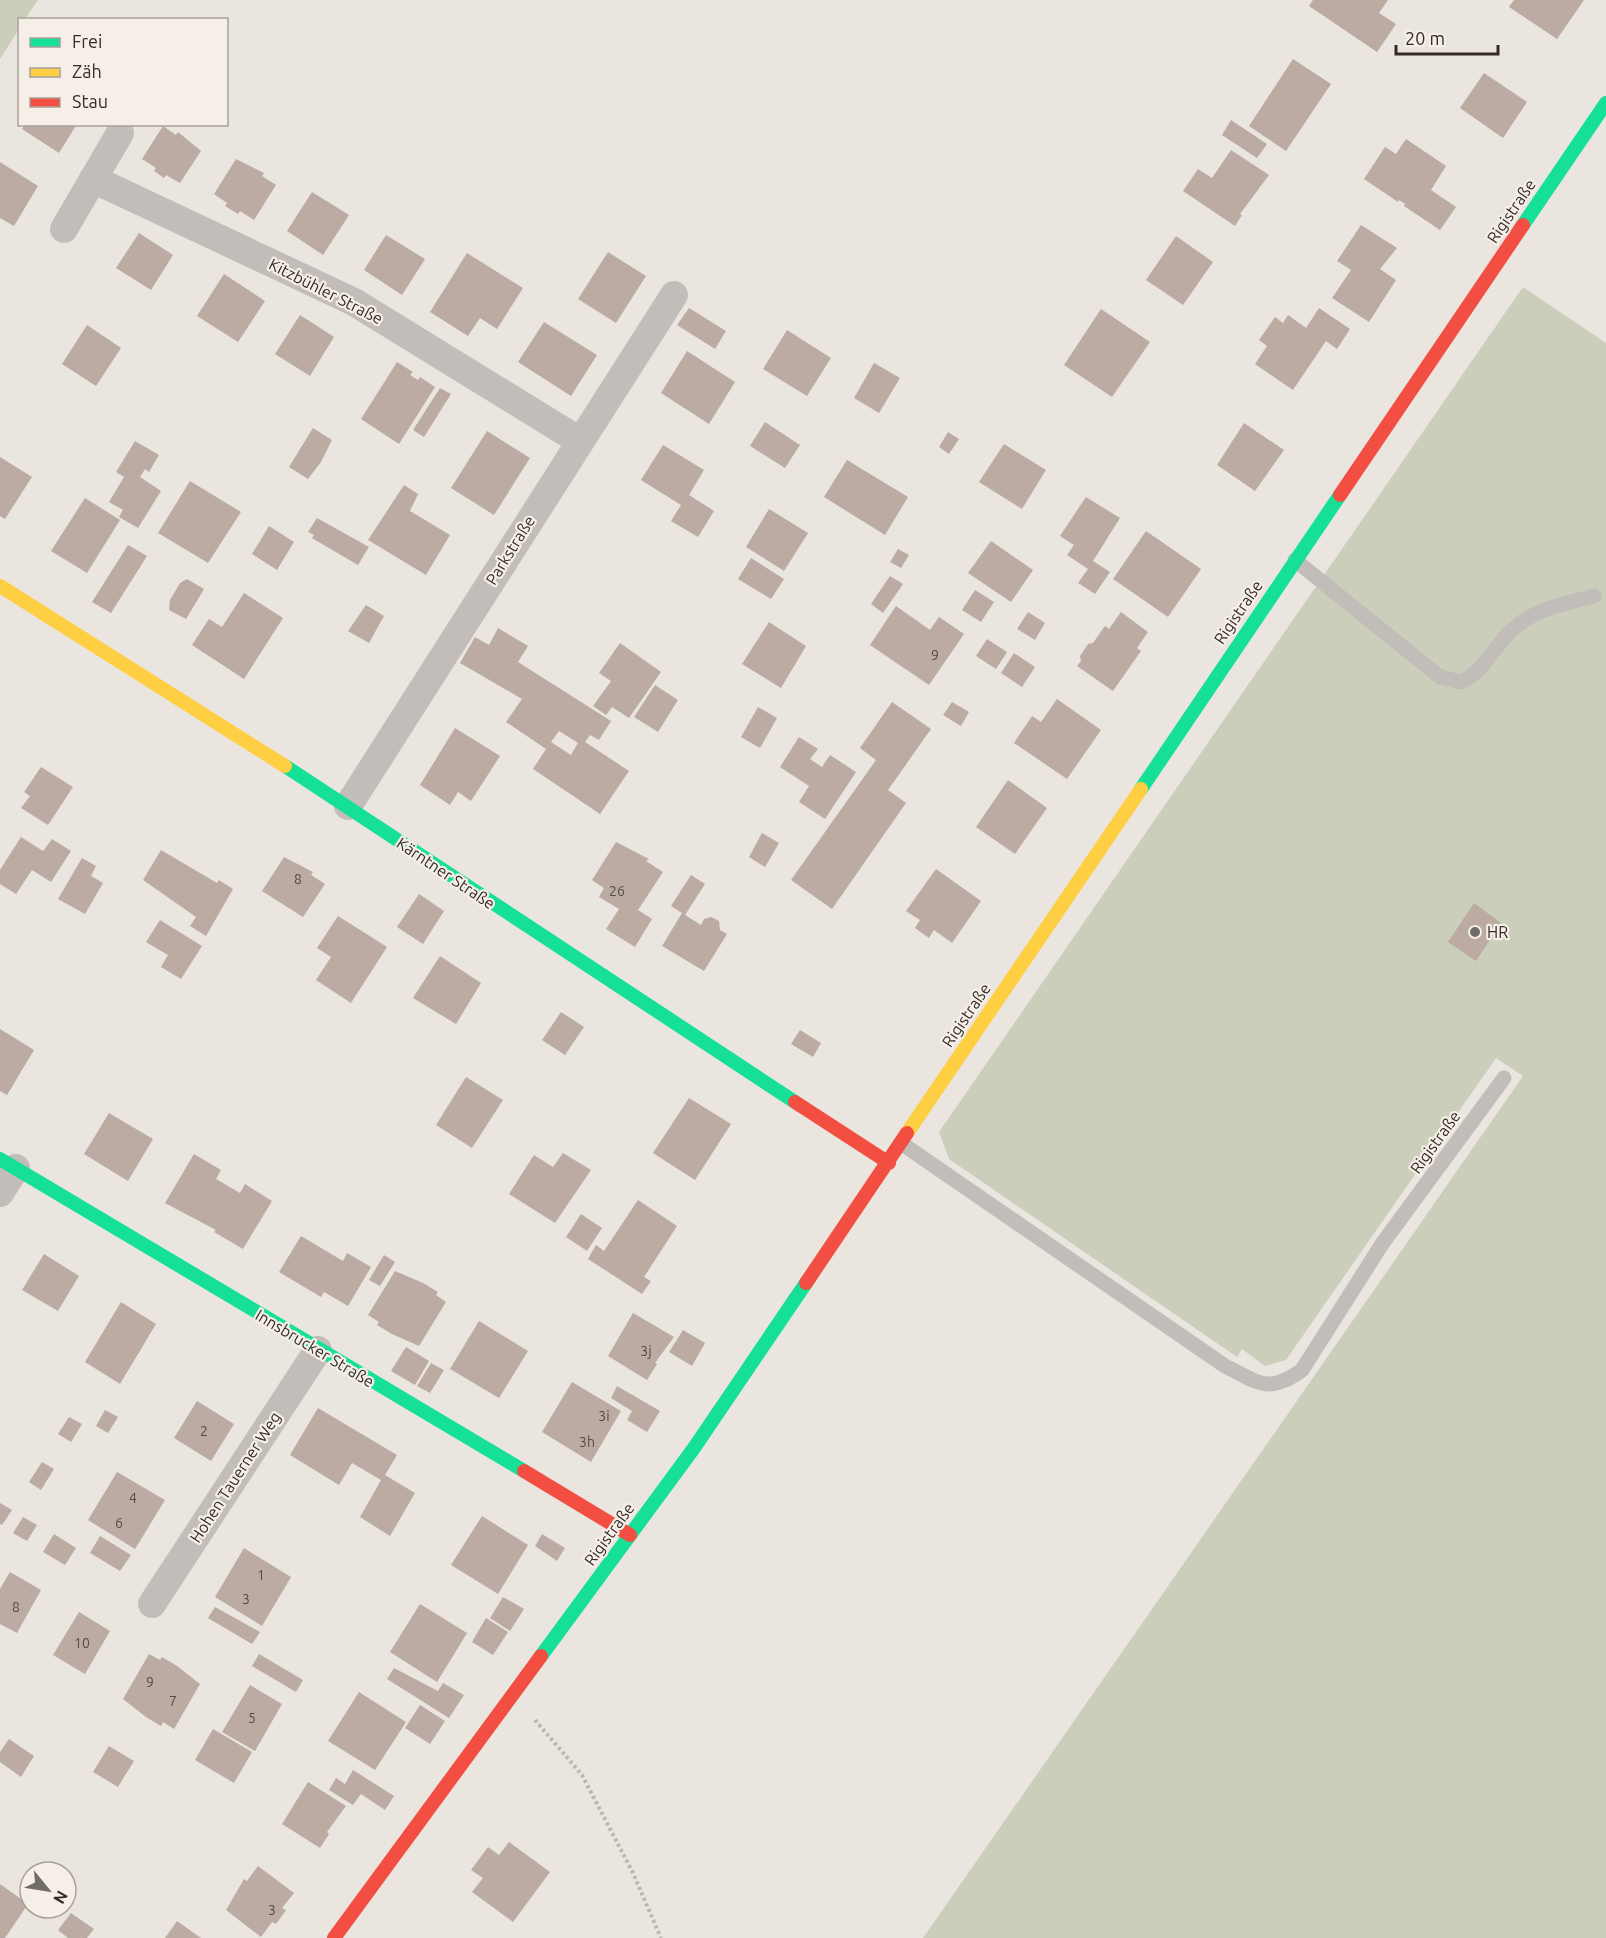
<svg xmlns="http://www.w3.org/2000/svg" width="1606" height="1938" viewBox="0 0 1606 1938" font-family="Ubuntu,sans-serif">
<style>
.green{fill:#cbcebb}
.building{fill:#bbaba3;fill-rule:evenodd}
.lines{fill:none;stroke-linecap:round;stroke-linejoin:round}
.path{stroke:#bbb6b1;stroke-width:4;stroke-dasharray:3 3;stroke-linecap:butt}
.lane{stroke:#c2bdb9;stroke-width:15}
.street{stroke:#c2bdb9;stroke-width:28}
.fast{stroke:#16e098;stroke-width:14}
.slow{stroke:#ffcf43;stroke-width:14}
.jam{stroke:#f24e42;stroke-width:14}
.poi-dot{fill:#726c68;stroke:#f6efe7;stroke-width:2}
.labels{text-anchor:middle;stroke-width:4.5;stroke-linejoin:round;paint-order:stroke}
.number-label{font-size:14px;fill:#544b47}
.street-label{font-size:16px;fill:#322b28;stroke:#f6efe7}
.poi-label{font-size:16px;fill:#322b28;stroke:#f6efe7;text-anchor:start}
</style>
<rect width="100%" height="100%" fill="#eae5df"/>
<!-- green -->
<path class="green" d="M0 0H38L25 19 20 20 19 29 0 59Z
M1523 287 1606 343V1938H923L1523 1076 1496 1058 1286 1360 1265 1366 1242 1349 1237 1357 949 1159 939 1132Z"/>
<!-- building -->
<path class="building" d="M1313 0H1388L1379 13 1396 24 1377 52 1309 6Z
M1514 0H1584L1557 39 1509 7Z
M1293 59 1331 84 1286 151 1249 126Z
M1484 73 1527 102 1503 138 1460 108Z
M1231 120 1267 144 1257 158 1222 135Z
M25 124H77L59 153 22 129Z
M163 126 176 135 178 132 201 151 180 183 166 175 164 178 154 171 156 168 142 159Z
M1406 139 1446 166 1431 190 1456 207 1440 230 1404 206 1405 204 1399 200 1398 202 1364 179 1385 147 1396 154Z
M1231 150 1269 175 1240 214 1242 215 1235 226 1183 191 1198 169 1212 178Z
M236 159 264 173 262 176 276 185 254 220 240 211 238 214 225 206 227 203 214 194Z
M0 162 38 186 14 226 0 218Z
M312 192 349 215 323 255 287 231Z
M1361 225 1397 248 1380 269 1396 280 1369 322 1332 298 1351 270 1337 261Z
M139 233 173 255 151 290 116 268Z
M386 235 425 259 402 295 364 270Z
M1176 236 1213 262 1183 305 1146 280Z
M608 252 646 276 616 323 578 299Z
M467 253 523 288 497 329 480 318 468 336 430 312Z
M224 274 265 301 238 342 197 316Z
M689 308 726 331 715 349 677 325Z
M1319 308 1350 329 1337 349 1326 341 1293 390 1255 364 1267 346 1259 340 1275 317 1283 323 1288 315 1306 328Z
M1101 309 1150 342 1112 397 1064 365Z
M300 315 334 337 310 376 275 354Z
M544 322 597 355 571 396 518 362Z
M87 325 121 348 96 386 62 364Z
M787 330 831 358 807 396 763 369Z
M687 351 735 382 709 424 661 393Z
M397 362 413 372 410 375 418 380 420 377 435 387 399 444 361 419Z
M874 363 900 378 879 413 854 398Z
M440 388 451 394 424 437 413 430Z
M765 422 800 445 785 468 750 446Z
M1244 423 1284 450 1255 491 1217 465Z
M313 428 332 440 321 462 308 479 289 467Z
M487 431 530 458 494 515 451 488Z
M948 432 959 439 949 454 939 447Z
M135 441 159 455 149 472 145 469 140 477 161 491 138 528 119 517 123 510 109 502 124 477 116 472Z
M1004 444 1046 470 1022 509 979 482Z
M663 445 704 470 689 495 714 511 698 537 671 521 681 505 641 480Z
M0 457 32 477 5 519 0 516Z
M847 460 908 497 885 535 824 497Z
M190 481 241 512 208 563 158 533Z
M404 485 418 494 410 511 450 535 426 575 368 540Z
M1086 497 1120 518 1093 561 1110 572 1095 594 1078 583 1088 569 1067 555 1074 545 1060 536Z
M85 498 120 520 87 573 51 551Z
M769 509 808 533 784 571 746 547Z
M317 518 369 547 358 565 312 538 314 535 308 532Z
M269 526 294 542 277 570 252 554Z
M1146 531 1201 569 1168 617 1113 579Z
M991 541 1033 570 1011 602 968 573Z
M128 545 147 556 111 613 92 602Z
M898 549 909 555 901 568 890 562Z
M751 558 784 579 771 599 738 579Z
M890 576 903 584 883 613 871 604Z
M187 579 204 589 186 619 169 610 170 600 180 583Z
M975 590 994 602 981 622 962 610Z
M244 593 283 618 244 679 192 645 209 619 222 627Z
M366 605 384 616 369 643 348 631Z
M896 606 930 630 939 617 964 634 929 685 870 645Z
M1028 612 1045 623 1035 640 1017 629Z
M1121 612 1148 632 1137 648 1141 651 1113 691 1077 666 1081 661 1080 656 1088 644 1093 643 1105 626 1109 629Z
M769 622 806 646 781 688 742 664Z
M498 628 528 646 518 662 611 721 599 740 590 735 585 742 629 771 600 814 533 769 546 749 506 722 522 699 460 663 475 637 489 645ZM559 731 578 743 571 755 551 742Z
M987 639 1007 652 996 669 976 656Z
M620 643 661 672 629 718 612 707 606 715 593 706 611 681 599 673Z
M1014 653 1035 667 1022 687 1001 673Z
M655 685 678 700 658 732 634 717Z
M1057 699 1101 730 1067 779 1014 743 1032 716 1041 722Z
M892 702 931 729 888 790 906 803 832 909 791 880 876 760 860 748Z
M952 702 969 712 961 726 943 715Z
M758 707 777 718 760 748 741 737Z
M455 728 500 756 471 801 458 792 450 805 420 785Z
M799 737 818 749 810 759 822 767 830 755 856 772 825 819 799 802 809 786 780 767Z
M41 767 73 787 48 825 21 808 30 796 24 792Z
M1008 780 1047 808 1015 854 976 827Z
M762 833 779 843 765 867 749 857Z
M21 837 43 851 52 839 71 851 51 882 32 870 16 894 0 884V870Z
M616 842 649 859 646 861 663 872 638 910 652 919 635 947 606 929 619 909 599 897 604 888 592 880Z
M161 850 217 883 219 880 233 889 206 936 190 926 196 917 143 880Z
M284 857 313 872 311 875 325 884 303 917 262 891Z
M82 858 96 866 91 876 103 883 85 914 58 899Z
M936 869 981 901 952 943 934 930 929 938 915 928 920 920 906 911Z
M691 875 705 884 685 915 701 925 704 919 711 917 719 921 720 930 727 934 704 971 662 946 682 913 671 906Z
M419 894 444 911 423 944 397 927Z
M1474 903 1501 923 1476 961 1448 942Z
M338 916 387 947 351 1003 316 980 331 957 317 948Z
M160 920 202 946 181 979 161 967 168 955 146 942Z
M440 956 481 983 456 1024 413 998Z
M561 1012 584 1027 565 1055 542 1040Z
M0 1029 34 1050 7 1095 0 1091Z
M800 1030 821 1043 813 1057 791 1044Z
M466 1077 503 1100 472 1148 436 1125Z
M689 1098 731 1124 695 1180 653 1153Z
M109 1113 153 1139 128 1181 84 1154Z
M563 1153 591 1170 555 1223 509 1194 534 1155 553 1167Z
M194 1154 221 1170 216 1179 240 1193 245 1184 272 1201 243 1249 214 1232 216 1230 165 1203Z
M638 1200 677 1226 644 1277 651 1281 642 1294 588 1259 596 1245 604 1251Z
M581 1214 602 1228 587 1251 566 1237Z
M301 1236 343 1261 347 1253 371 1267 348 1306 324 1292 321 1297 279 1272Z
M44 1254 79 1276 58 1311 22 1290Z
M384 1255 395 1262 380 1286 369 1280Z
M395 1271 423 1283 438 1292 436 1295 446 1302 419 1346 392 1334 377 1325 379 1322 368 1315Z
M121 1302 156 1324 120 1384 85 1362Z
M633 1313 674 1337 655 1363 657 1364 647 1380 608 1356Z
M479 1321 528 1351 499 1398 450 1369Z
M683 1330 705 1343 692 1366 669 1352Z
M406 1347 429 1361 415 1385 391 1371Z
M431 1363 444 1370 430 1393 417 1386Z
M572 1382 621 1411 591 1462 542 1432Z
M617 1386 660 1411 647 1432 627 1420 632 1411 611 1398Z
M197 1401 234 1424 211 1461 174 1438Z
M318 1408 397 1455 385 1475 415 1493 390 1536 360 1517 381 1480 352 1463 339 1485 290 1455Z
M105 1410 118 1417 108 1433 96 1426Z
M69 1417 82 1424 71 1442 58 1434Z
M42 1462 54 1469 41 1490 29 1482Z
M117 1472 165 1500 135 1549 88 1520Z
M0 1503 12 1510 2 1525 0 1524Z
M482 1516 528 1545 498 1594 451 1565Z
M23 1517 37 1525 27 1541 13 1533Z
M54 1534 76 1548 65 1565 43 1552Z
M542 1534 565 1548 557 1561 535 1546Z
M100 1536 131 1555 120 1571 90 1553Z
M244 1548 291 1577 262 1626 215 1597Z
M10 1572 41 1590 17 1633 0 1624V1589Z
M503 1597 524 1609 510 1631 490 1618Z
M420 1604 467 1633 437 1682 390 1652Z
M215 1607 260 1632 252 1644 208 1618Z
M79 1612 110 1631 85 1674 53 1655Z
M486 1618 508 1632 493 1655 472 1642Z
M149 1654 160 1660 162 1657 177 1666 200 1684 174 1729 163 1722 161 1726 146 1717 123 1699Z
M259 1654 303 1680 296 1692 252 1666Z
M394 1668 438 1691 443 1683 464 1695 449 1718 387 1679Z
M250 1685 282 1704 255 1751 222 1732Z
M359 1692 406 1722 375 1770 328 1741Z
M420 1705 445 1721 430 1744 405 1728Z
M213 1729 252 1752 234 1783 195 1760Z
M9 1739 34 1756 21 1777 0 1762V1752Z
M109 1746 134 1761 118 1787 93 1772Z
M353 1770 394 1796 385 1810 361 1794 353 1805 329 1790 336 1778 345 1784Z
M308 1782 346 1806 327 1832 329 1834 320 1848 282 1824Z
M509 1842 550 1872 513 1922 472 1892 483 1878 471 1870 488 1847 499 1855Z
M258 1866 294 1893 282 1908 286 1910 276 1924 272 1922 261 1937 226 1910 244 1879 247 1881Z
M0 1884 28 1904 5 1938H0Z
M71 1913 94 1929 87 1938H68L58 1930Z
M177 1921 201 1938H165Z"/>
<g class="lines">
<!-- path -->
<path class="path" d="M535 1720 582 1775 633 1873 661 1938"/>
<!-- lane -->
<path class="lane" d="M1295 560 1440 677 1461 682C1485 671 1493 647 1513 629 1536 608 1565 604 1594 596
M901 1143 1225 1366C1258 1382 1268 1395 1302 1370L1382 1244 1504 1078"/>
<!-- street -->
<path class="street" d="M93 179 354 302 580 441
M64 229 120 133
M348 806 674 295
M0 1193 16 1168
M152 1604 318 1350"/>
<!-- fast -->
<path class="fast" d="M1523 225 1606 103
M285 766 795 1102
M1141 789 1340 495
M0 1159 524 1471
M541 1656 694 1448 806 1283"/>
<!-- slow -->
<path class="slow" d="M0 586 285 766
M907 1133 1141 789"/>
<!-- jam -->
<path class="jam" d="M1340 495 1523 225
M795 1102 889 1163
M806 1283 907 1133
M524 1471 630 1535
M334 1938 541 1656"/>
</g>
<!-- markers -->
<circle class="poi-dot" cx="1475" cy="932" r="6"/>
<g class="labels">
<!-- number labels -->
<g class="number-label">
<text x="935" y="660">9</text>
<text x="298" y="884">8</text>
<text x="617" y="896">26</text>
<text x="646" y="1356">3j</text>
<text x="604" y="1421">3i</text>
<text x="204" y="1436">2</text>
<text x="587" y="1447">3h</text>
<text x="133" y="1503">4</text>
<text x="119" y="1528">6</text>
<text x="261" y="1580">1</text>
<text x="246" y="1604">3</text>
<text x="16" y="1612">8</text>
<text x="82" y="1648">10</text>
<text x="150" y="1687">9</text>
<text x="173" y="1706">7</text>
<text x="252" y="1723">5</text>
<text x="272" y="1915">3</text>
</g>
<!-- street labels -->
<g class="street-label">
<text transform="translate(1511 211) rotate(-56)" y="6">Rigistraße</text>
<text transform="translate(326 291) rotate(27)" y="6">Kitzbühler Straße</text>
<text transform="translate(510 550) rotate(-58)" y="6">Parkstraße</text>
<text transform="translate(1238 612) rotate(-56)" y="6">Rigistraße</text>
<text transform="translate(446 873) rotate(34)" y="6">Kärntner Straße</text>
<text transform="translate(966 1015) rotate(-56)" y="6">Rigistraße</text>
<text transform="translate(1435 1142) rotate(-54)" y="6">Rigistraße</text>
<text transform="translate(315 1348) rotate(31)" y="6">Innsbrucker Straße</text>
<text transform="translate(235 1477) rotate(-57)" y="6">Hohen Tauerner Weg</text>
<text transform="translate(609 1534) rotate(-54)" y="6">Rigistraße</text>
</g>
<!-- poi labels -->
<g class="poi-label">
<text x="1487" y="938">HR</text>
</g>
</g>
<!-- legend -->
<rect x="18" y="18" width="210" height="108" fill="#f6efe7" stroke="#a8a19b" stroke-width="1.5"/>
<rect x="30" y="38" width="30" height="9" fill="#16e098" stroke="#a8a19b" stroke-width="1.5"/>
<text x="72" y="48" font-size="18" fill="#322b28">Frei</text>
<rect x="30" y="68" width="30" height="9" fill="#ffcf43" stroke="#a8a19b" stroke-width="1.5"/>
<text x="72" y="78" font-size="18" fill="#322b28">Zäh</text>
<rect x="30" y="98" width="30" height="9" fill="#f24e42" stroke="#a8a19b" stroke-width="1.5"/>
<text x="72" y="108" font-size="18" fill="#322b28">Stau</text>
<!-- north arrow -->
<g transform="translate(48 1890) rotate(120)"><circle r="28" fill="#f6efe7" stroke="#a8a19b" stroke-width="1.5"/>
<path d="M0-4.5L10 22L0 15L-10 22Z" fill="#726c68"/>
<text y="-9" font-size="16" font-weight="bold" text-anchor="middle" fill="#322b28">N</text>
</g>
<!-- scale -->
<path d="M1396 45v9h102v-9" fill="none" stroke="#322b28" stroke-width="3"/>
<text x="1405" y="45" font-size="18" fill="#322b28" stroke="#f6efe7" stroke-width="4.5" paint-order="stroke">20 m</text>
</svg>
